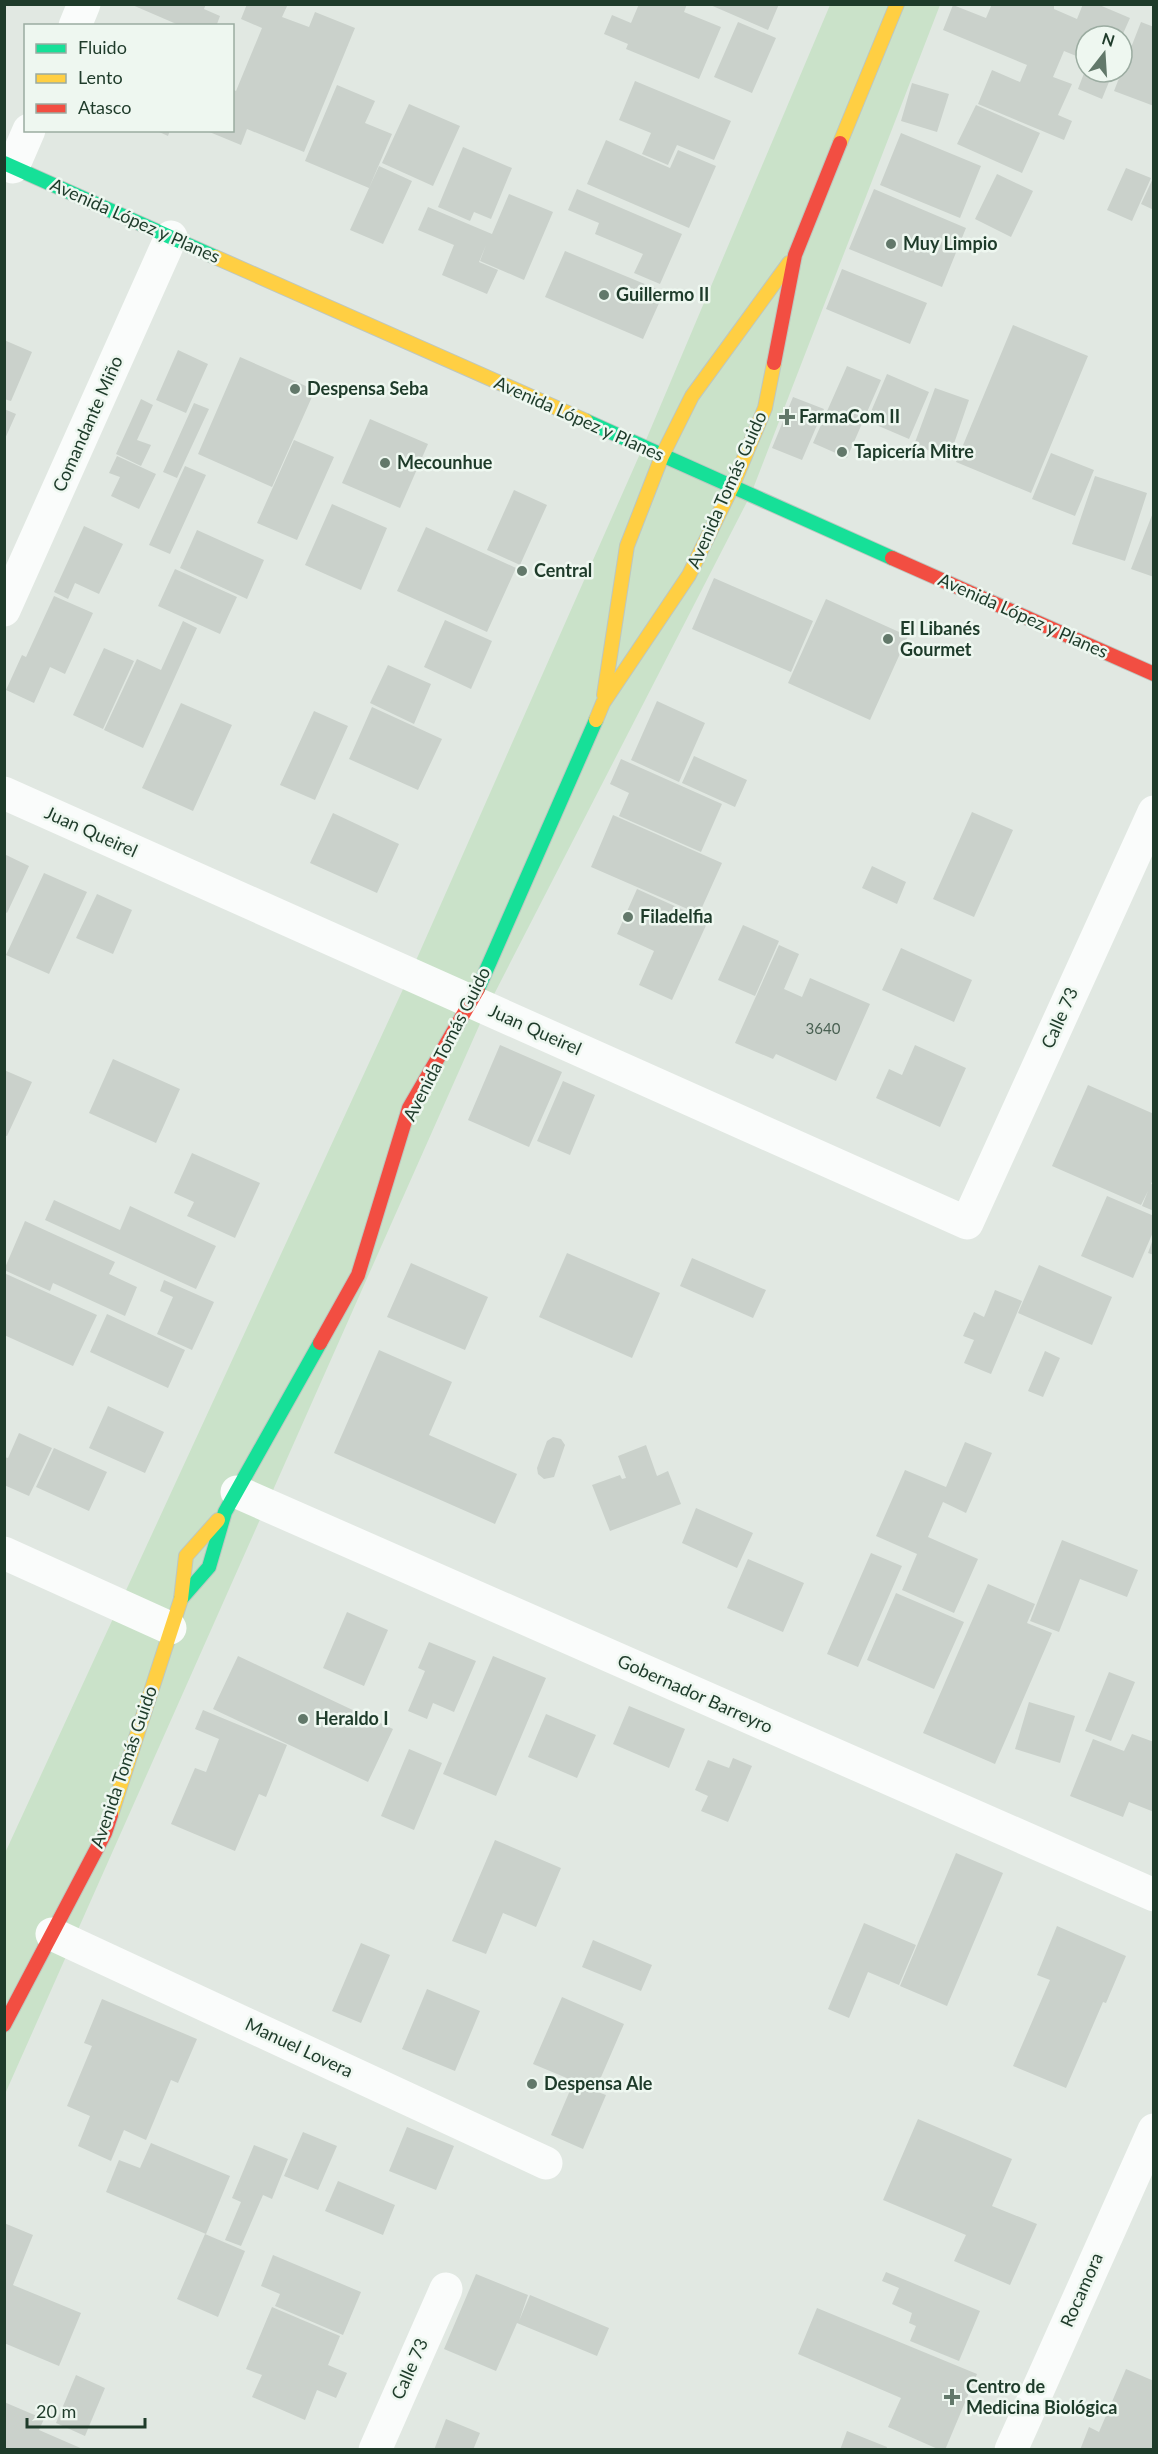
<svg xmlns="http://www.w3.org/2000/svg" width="1158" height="2454" viewBox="0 0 1158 2454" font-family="Lato,sans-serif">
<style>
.green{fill:#cae2c9}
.building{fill:#cad1cb}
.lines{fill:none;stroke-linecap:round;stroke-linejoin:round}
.fast-casing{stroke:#bdc7c0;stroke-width:16}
.slow-casing{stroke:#bdc7c0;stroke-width:16}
.jam-casing{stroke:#bdc7c0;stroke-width:16}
.street{stroke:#fafcfb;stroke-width:33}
.fast{stroke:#16e098;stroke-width:14}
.slow{stroke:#ffcf43;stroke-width:14}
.jam{stroke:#f24e42;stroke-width:14}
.poi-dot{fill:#62786a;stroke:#eef7f0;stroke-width:2}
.labels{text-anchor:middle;stroke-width:5;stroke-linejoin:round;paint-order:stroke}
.number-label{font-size:15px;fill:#4a6153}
.street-label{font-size:18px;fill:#1e3b2a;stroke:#eef7f0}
.poi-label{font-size:18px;font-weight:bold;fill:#1e3b2a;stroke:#eef7f0;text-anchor:start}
</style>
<rect width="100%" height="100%" fill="#e1e8e2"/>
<!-- green -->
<path class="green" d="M830 5H940L751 494 487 1008 5 2094V1853L410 974 643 447Z"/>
<!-- building -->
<path class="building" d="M130 4H206L204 9 220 16 217 24 222 26H181Z
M247 4H288L282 17 309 27 315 12 355 28 304 152 247 129 241 145 207 131 232 130V89L236 91 262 28 241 19Z
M639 4H687L684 12 721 27 699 79 626 49 628 44 604 34 612 15 631 23Z
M708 4H779L768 30Z
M992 4H1052L1054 5V9L1077 19 1083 4H1097L1130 18 1122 36H1086V60L1064 51 1053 77 1072 84 1058 115 1072 121 1064 140 978 104 992 70 1020 82 1027 65 943 30 953 5 986 18Z
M738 22 776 38 752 93 714 77Z
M1141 22 1154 27V106L1114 91Z
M1086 68V72H1100L1111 77 1102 99 1078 89Z
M635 81 731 121 714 160 677 145 668 165 642 154 651 133 619 120Z
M912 83 949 94 937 132 901 121Z
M337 85 375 101 365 123 392 134 369 188 305 161Z
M409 104 460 126 433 186 382 163Z
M976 105 1040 133 1022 173 957 144Z
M155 130H170L168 136Z
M901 133 981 166 960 218 880 185Z
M606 140 670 168 678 150 716 166 689 228 587 184Z
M463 147 512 168 491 219 474 212 470 221 438 207Z
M379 166 412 181 383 244 350 230Z
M1126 168 1151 178 1132 221 1107 210Z
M997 174 1033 191 1011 237 975 219Z
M1154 176V210L1141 204Z
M577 189 682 234 660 284 634 273 643 254 595 234 599 223 568 210Z
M874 189 966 228 942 287 849 249Z
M509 194 553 212 524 280 480 261 486 245 479 262 498 270 487 294 442 275 454 245 418 230 428 207 492 234Z
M565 251 664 292 643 339 545 297Z
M842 269 927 303 910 344 826 309Z
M1013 325 1088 356 1031 493 956 462Z
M4 340 32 352 11 401 4 399Z
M178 350 208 364 186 413 156 400Z
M240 357 315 390 272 487 198 454Z
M847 366 881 380 847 458 813 443Z
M887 374 929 392 909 439 867 421Z
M935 388 969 400 949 458 914 445Z
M793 397 824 409 802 460 772 448Z
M141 399 153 405 137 440 151 445 141 466 116 454Z
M194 403 209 409 177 478 163 472Z
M4 409 16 414 4 441Z
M370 419 428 444 400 508 342 483Z
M294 440 334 457 297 540 257 523Z
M1051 453 1094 470 1075 516 1032 499Z
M117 456 156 474 139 509 111 496 120 477 109 473Z
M185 466 206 475 170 554 149 545Z
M1095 476 1147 493 1125 561 1072 544Z
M514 490 547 505 520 565 487 550Z
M332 504 387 528 361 590 305 565Z
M1154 510V577L1131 569Z
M84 526 123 544 99 594 75 583 68 599 54 592Z
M426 527 516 568 487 632 397 591Z
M197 530 264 560 247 599 180 568Z
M175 569 237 597 220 634 158 606Z
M714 578 813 621 791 672 692 629Z
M54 596 93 613 65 674 50 667 34 703 6 690 22 655 26 657Z
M826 599 908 636 870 720 788 683Z
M445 620 492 641 471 689 424 667Z
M183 621 197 628 143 748 104 730 137 659 161 670Z
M104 648 134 661 103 729 73 715Z
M388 665 431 684 414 724 370 703Z
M657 701 705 723 679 782 631 760Z
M181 703 232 725 193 811 142 788Z
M372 707 442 739 418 790 349 759Z
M314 711 348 726 315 800 280 785Z
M694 756 747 780 735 807 682 783Z
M621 759 722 804 701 852 619 816 629 793 610 784Z
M972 812 1013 830 974 917 933 899Z
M333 813 399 844 377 893 310 863Z
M613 815 722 863 699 914 591 867Z
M4 854 29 866 7 913 4 911Z
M872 866 906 882 897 904 862 888Z
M44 873 87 892 49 974 6 955Z
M637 889 708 921 672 1000 639 985 654 951 617 934Z
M97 894 132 910 113 954 76 938Z
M743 925 779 941 755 996 718 980Z
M779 945 799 954 784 989 802 997 810 978 870 1004 836 1081 776 1054 773 1059 735 1043Z
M901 948 972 980 954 1022 882 990Z
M500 1045 562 1072 529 1147 468 1120Z
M915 1045 966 1068 940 1127 876 1098 889 1069 902 1075Z
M113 1059 180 1089 156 1143 89 1113Z
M4 1070 32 1082 7 1136 4 1135Z
M563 1081 595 1095 570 1155 537 1141Z
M1088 1085 1154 1114V1177L1151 1184 1154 1185V1211L1142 1206 1148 1191 1141 1205 1052 1166Z
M192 1153 260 1183 235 1238 187 1216 194 1202 174 1193Z
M1107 1196 1154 1216V1230L1133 1278 1081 1256Z
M54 1200 120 1230 130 1206 216 1246 196 1289 45 1220Z
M25 1221 115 1262 109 1274 137 1287 125 1316 53 1283 50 1291 4 1270Z
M1153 1239H1154V1255L1148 1253Z
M567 1253 660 1293 632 1358 539 1317Z
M692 1258 766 1290 753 1318 680 1286Z
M411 1263 488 1297 465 1350 387 1317Z
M1039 1265 1112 1297 1092 1345 1018 1313Z
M4 1273 97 1315 73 1366 4 1335Z
M164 1280 214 1302 192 1350 157 1334 173 1297 160 1291Z
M995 1290 1022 1301 991 1374 964 1363 974 1340 963 1336 974 1312 984 1317Z
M107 1314 185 1350 168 1388 90 1352Z
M379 1350 452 1382 429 1435 517 1474 495 1524 334 1453Z
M1045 1351 1060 1358 1043 1397 1028 1391Z
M108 1406 164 1432 145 1473 89 1448Z
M19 1433 52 1448 29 1496 4 1485V1457L8 1458Z
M553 1437 561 1439 565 1445 554 1477 544 1479 538 1474 537 1468 547 1441Z
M965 1442 992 1453 966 1513 943 1502 928 1537 978 1559 954 1613 902 1590 917 1554 876 1536 905 1470 946 1487Z
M646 1445 657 1476 668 1471 681 1504 610 1531 592 1485 620 1475 622 1479 626 1478 618 1456Z
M54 1448 107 1472 89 1511 36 1487Z
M696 1508 753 1533 737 1568 682 1543Z
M1062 1540 1138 1570 1127 1597 1080 1579 1059 1632 1030 1621Z
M871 1553 902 1566 858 1667 827 1654Z
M748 1559 804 1583 783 1632 727 1608Z
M988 1584 1035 1604 1027 1623 1052 1633 995 1764 923 1733Z
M896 1593 964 1622 934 1689 867 1660Z
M347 1612 388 1630 364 1686 323 1668Z
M429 1642 476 1661 454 1712 433 1703 427 1719 408 1711 425 1671 418 1668Z
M238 1656 393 1729 368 1782 213 1709Z
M493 1656 546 1678 496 1796 443 1774Z
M1109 1672 1135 1682 1111 1741 1085 1731Z
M1029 1702 1075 1716 1060 1763 1015 1749Z
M629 1706 685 1729 669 1768 613 1744Z
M203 1710 287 1745 266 1797 259 1794 235 1851 171 1824 195 1768 206 1772 219 1739 195 1729Z
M546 1714 596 1735 577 1778 528 1757Z
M1132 1734 1154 1742V1812L1129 1802 1123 1817 1070 1796 1093 1739 1124 1751Z
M409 1749 442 1763 414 1830 381 1816Z
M733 1758 752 1766 728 1822 701 1811 708 1796 695 1790 708 1760 729 1768Z
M495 1840 561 1868 536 1927 503 1913 486 1954 452 1941Z
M956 1853 1003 1873 947 2006 900 1986Z
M864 1923 916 1945 899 1985 868 1972 849 2018 828 2009Z
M1057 1926 1126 1956 1106 2003 1103 2002 1066 2088 1013 2066 1050 1980 1037 1975Z
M593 1940 652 1965 641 1991 582 1967Z
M361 1943 390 1955 361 2023 332 2011Z
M427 1989 480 2011 455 2071 402 2049Z
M562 1997 624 2024 595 2091 606 2095 583 2149 551 2135 574 2081 533 2064Z
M102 1999 197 2039 178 2083 171 2080 146 2140 124 2130 111 2161 78 2146 90 2116 67 2106 92 2046 84 2043Z
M918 2119 1012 2159 992 2206 1037 2224 1010 2285 954 2261 966 2235 883 2200Z
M407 2127 454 2146 436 2190 389 2171Z
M303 2132 337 2146 318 2190 284 2176Z
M151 2143 230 2176 206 2234 106 2192 119 2160 140 2168Z
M254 2145 288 2159 272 2199 263 2195 241 2246 225 2240 241 2202 232 2198Z
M338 2181 395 2205 383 2235 325 2211Z
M4 2223 33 2235 13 2285 81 2313 59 2366 4 2343Z
M205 2234 245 2251 218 2317 177 2299Z
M273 2255 361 2292 343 2335 275 2306 280 2294 261 2286Z
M886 2272 980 2311 959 2361 910 2341 916 2326 909 2323 912 2313 892 2304 899 2288 882 2281Z
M476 2274 528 2295 519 2321 530 2295 609 2328 597 2356 517 2323 496 2371 444 2349Z
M272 2307 340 2336 328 2365 347 2373 336 2398 317 2390 305 2420 252 2397 262 2375 246 2369Z
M817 2308 977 2374 945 2450H940L888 2427 901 2398 798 2354Z
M1126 2369 1154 2381V2450H1080L1089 2427 1099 2432Z
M76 2375 105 2388 85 2436 56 2423Z
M4 2402 44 2419 39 2430 85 2450H4Z
M446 2419 480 2433 473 2450H434Z
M847 2431 887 2447 886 2450H840Z"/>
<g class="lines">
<!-- fast casing -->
<g class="fast-casing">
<path id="fast" d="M4 163 215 257
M586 421 892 558
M478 989 596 720
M181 1599 209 1567 225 1512 320 1343"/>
</g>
<!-- slow casing -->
<g class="slow-casing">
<path id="slow" d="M840 143 897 4
M215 257 586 421
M604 695 627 546 662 456 692 396 789 263
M596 720 603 703 689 575 732 487 765 408 774 363
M111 1815 181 1599 186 1556 218 1520"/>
</g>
<!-- jam casing -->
<g class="jam-casing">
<path id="jam" d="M774 363 795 255 840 143
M892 558 1154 674
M320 1343 358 1275 409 1108 478 989
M4 2025 105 1833 111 1815"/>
</g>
<!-- street -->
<path class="street" d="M75 26 84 4
M13 167 29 130
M4 610 171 237
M4 793 967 1223 1154 812
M237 1492 1154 1895
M4 1553 170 1628
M52 1934 546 2163
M375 2450 446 2289
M1011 2450 1154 2130"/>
<!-- fast -->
<use href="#fast" class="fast"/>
<!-- slow -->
<use href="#slow" class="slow"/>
<!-- jam -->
<use href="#jam" class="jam"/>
</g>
<!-- markers -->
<g class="poi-dot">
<circle cx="891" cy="244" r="6"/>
<circle cx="604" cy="295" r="6"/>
<circle cx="295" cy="389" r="6"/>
<path d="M784 408h6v6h6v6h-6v6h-6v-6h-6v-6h6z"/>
<circle cx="842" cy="452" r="6"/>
<circle cx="385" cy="463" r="6"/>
<circle cx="522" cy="571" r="6"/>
<circle cx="888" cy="639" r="6"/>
<circle cx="628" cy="917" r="6"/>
<circle cx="303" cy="1719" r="6"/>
<circle cx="532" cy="2084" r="6"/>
<path d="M949 2388h6v6h6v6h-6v6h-6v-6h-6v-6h6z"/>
</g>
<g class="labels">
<!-- number labels -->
<g class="number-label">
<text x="823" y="1034">3640</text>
</g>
<!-- street labels -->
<g class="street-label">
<text transform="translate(135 221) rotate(24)" y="6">Avenida López y Planes</text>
<text transform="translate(579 419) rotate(24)" y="6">Avenida López y Planes</text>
<text transform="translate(88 424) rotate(-66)" y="6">Comandante Miño</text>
<text transform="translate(727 490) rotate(-66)" y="6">Avenida Tomás Guido</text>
<text transform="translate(1023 616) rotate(24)" y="6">Avenida López y Planes</text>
<text transform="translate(91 832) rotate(24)" y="6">Juan Queirel</text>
<text transform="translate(1060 1018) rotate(-66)" y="6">Calle 73</text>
<text transform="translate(535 1030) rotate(24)" y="6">Juan Queirel</text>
<text transform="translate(447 1044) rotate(-63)" y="6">Avenida Tomás Guido</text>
<text transform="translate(695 1694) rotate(24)" y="6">Gobernador Barreyro</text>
<text transform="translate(124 1767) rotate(-71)" y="6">Avenida Tomás Guido</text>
<text transform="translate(299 2048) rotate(25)" y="6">Manuel Lovera</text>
<text transform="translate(1082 2290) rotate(-66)" y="6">Rocamora</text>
<text transform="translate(410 2369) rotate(-66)" y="6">Calle 73</text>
</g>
<!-- poi labels -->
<g class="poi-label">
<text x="903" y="250">Muy Limpio</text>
<text x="616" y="301">Guillermo II</text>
<text x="307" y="395">Despensa Seba</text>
<text x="799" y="423">FarmaCom II</text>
<text x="854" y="458">Tapicería Mitre</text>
<text x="397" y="469">Mecounhue</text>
<text x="534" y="577">Central</text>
<text x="900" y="635">El Libanés<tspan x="900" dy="21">Gourmet</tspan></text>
<text x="640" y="923">Filadelfia</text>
<text x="315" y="1725">Heraldo I</text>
<text x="544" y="2090">Despensa Ale</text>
<text x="966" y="2393">Centro de<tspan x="966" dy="21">Medicina Biológica</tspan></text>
</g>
</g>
<!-- border -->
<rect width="1158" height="2454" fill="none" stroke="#1e3b2a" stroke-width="12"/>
<!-- legend -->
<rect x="24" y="24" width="210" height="108" fill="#eef7f0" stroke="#9baca1" stroke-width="1.5"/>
<rect x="36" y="44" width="30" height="9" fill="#16e098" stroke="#9baca1" stroke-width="1.5"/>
<text x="78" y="54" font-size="18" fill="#1e3b2a">Fluido</text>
<rect x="36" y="74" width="30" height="9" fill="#ffcf43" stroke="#9baca1" stroke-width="1.5"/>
<text x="78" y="84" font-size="18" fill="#1e3b2a">Lento</text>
<rect x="36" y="104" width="30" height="9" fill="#f24e42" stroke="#9baca1" stroke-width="1.5"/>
<text x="78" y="114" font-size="18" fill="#1e3b2a">Atasco</text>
<!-- north arrow -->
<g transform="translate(1104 54) rotate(17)"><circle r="28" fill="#eef7f0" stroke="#9baca1" stroke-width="1.5"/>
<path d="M0-4.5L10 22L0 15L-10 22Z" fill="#62786a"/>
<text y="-9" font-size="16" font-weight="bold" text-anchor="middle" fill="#1e3b2a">N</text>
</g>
<!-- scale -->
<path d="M27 2418v9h118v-9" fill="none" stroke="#1e3b2a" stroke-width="3"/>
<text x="36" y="2418" font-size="18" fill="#1e3b2a" stroke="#eef7f0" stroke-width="4.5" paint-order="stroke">20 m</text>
</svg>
